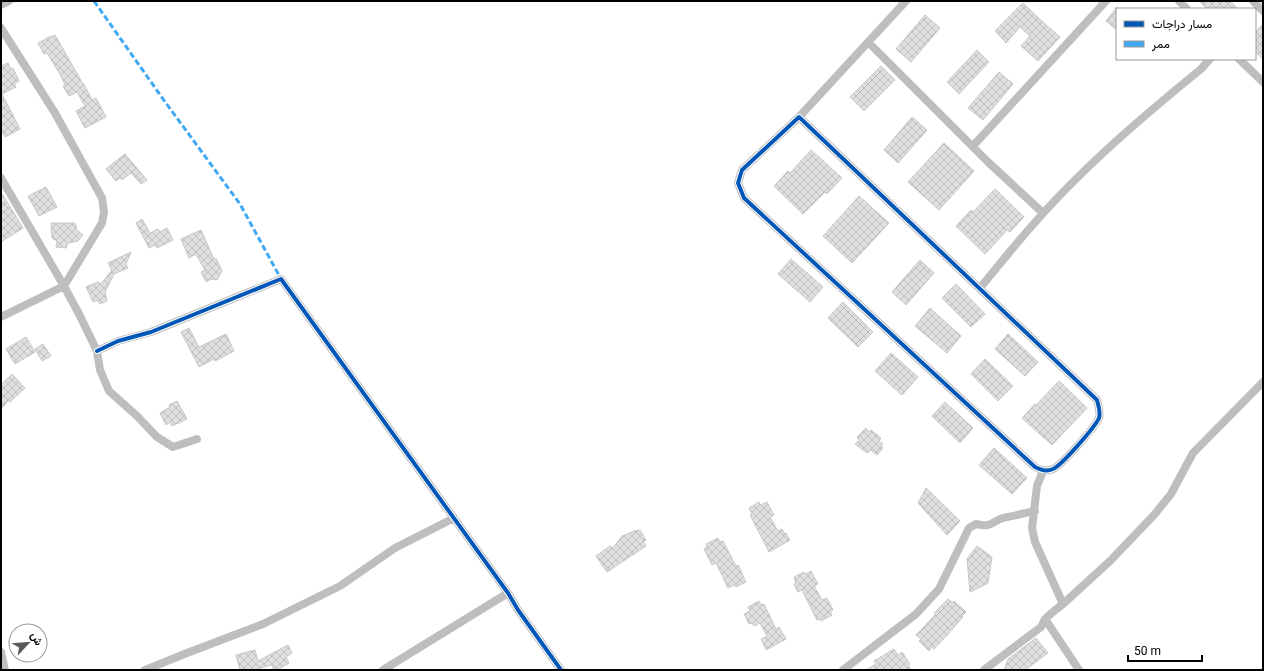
<svg xmlns="http://www.w3.org/2000/svg" width="1264" height="671" viewBox="0 0 1264 671" font-family="Roboto,Vazirmatn,sans-serif">
<style>
.building{fill:url(#building-cross-hatch);stroke:#c7c7c7}
.lines{fill:none;stroke-linecap:round;stroke-linejoin:round}
.street{stroke:#bebebe;stroke-width:8}
.quiet{stroke:#3fa9f5;stroke-width:3;stroke-dasharray:6 3;stroke-linecap:butt}
.cycleway-casing{stroke:#fff;stroke-width:6}
.cycleway{stroke:#0057b8;stroke-width:4}
</style>
<defs>
<pattern id="building-cross-hatch" width="8" height="8" patternUnits="userSpaceOnUse"><rect width="8" height="8" fill="#dfdfdf"/><path d="M0 0l8 8M0 8l8-8" fill="none" stroke="#bebebe"/></pattern>
</defs>
<rect width="100%" height="100%" fill="#fff"/>
<!-- building -->
<path class="building" d="M1199 1H1230L1238 9H1207Z
M1023 3 1045 24 1060 37 1038 61 1021 46 1030 36 1020 27 1006 43 995 31Z
M1117 7V30L1106 21Z
M925 15 940 28 911 62 896 49Z
M1263 24V59L1255 52V33Z
M55 35 83 84H84L92 100 96 98 106 117 85 128 76 111 85 106 77 92 69 96 63 86 65 85 61 76 47 53 44 54 38 43 51 36V37Z
M977 50 989 62 959 94 947 82Z
M8 63 11 69 13 68 19 81 14 84 16 87 2 94 20 129 5 137 1 129V71L3 65Z
M881 66 895 80 864 111 850 97Z
M999 72 1013 84 983 120 968 108Z
M912 117 927 130 898 163 884 150Z
M944 143 974 171 939 210 908 182Z
M811 150 842 178 827 194 825 192 803 214 774 186 788 171 790 173Z
M125 154 147 180 141 184 131 173 122 180 120 178 116 181 106 169Z
M46 187 57 207 39 216 28 196Z
M995 189 1024 217 1010 232 1007 230 985 254 956 226 971 210 973 212Z
M1 192 23 228 1 242Z
M859 196 889 223 852 263 823 236Z
M142 219 150 233 158 229 160 232 167 228 173 240 157 248 155 245 149 248 136 223Z
M51 223H75L77 230 83 235 78 241 68 243 66 248 56 247 57 241 52 238Z
M201 230 214 259 216 258 222 271 217 280 211 279 206 282 201 272 205 270 197 256 196 254 189 258 181 239Z
M131 252 126 264 128 268 114 274 105 292 107 301 100 304 98 300 93 302 86 287 98 282 101 284 112 270 108 263Z
M791 259 823 287 810 302 778 274Z
M920 260 934 273 906 305 892 292Z
M956 284 985 314 971 327 942 298Z
M843 302 873 332 858 347 828 318Z
M930 308 961 336 947 353 915 326Z
M189 328 199 347 226 334 234 351 215 361 214 359 199 367 181 332Z
M1008 334 1038 362 1025 376 995 349Z
M26 337 35 352 15 364 6 349Z
M43 344 51 356 42 361 35 349Z
M891 353 918 377 902 395 875 371Z
M985 359 1013 386 998 401 971 374Z
M12 374 25 388 10 402 9 400 1 409V385Z
M1059 381 1087 408 1052 445 1022 418 1035 404 1036 405Z
M177 401 187 419 172 426 170 422 166 425 160 413 170 407 169 405Z
M945 402 973 428 960 443 932 416Z
M866 428 868 432 871 430 881 438 879 441 883 444 881 446 883 448 877 455 871 450 867 453 855 444 859 440 857 437Z
M994 448 1027 478 1012 494 979 465Z
M926 488 960 521 947 535 918 503Z
M759 502 760 505 767 502 774 515 770 517 778 531 782 529 785 534 786 533 790 540 769 552 750 515 752 514 749 508Z
M640 530 646 540 643 542 646 546 607 572 596 556 610 546 613 548 622 536 634 531Z
M718 538 720 542 723 541 736 566 738 565 746 582 736 587 734 585 728 588 716 563 712 565 704 549 707 547 706 544Z
M977 546 992 557 988 583 970 592 967 559Z
M811 571 818 584 814 586 822 600 827 598 833 610 830 612 832 615 821 621 820 619 817 620 802 590 798 592 794 584 796 583 794 577 804 572 806 574Z
M948 599 953 603 954 601 966 612 962 616 963 617 948 634 934 649 932 647 929 651 919 641 921 639 916 635 935 615 934 613Z
M759 601 761 605 764 604 776 629 779 627 786 639 766 650 761 639 767 636 760 623 754 626 752 623 749 624 744 614 750 611 748 607Z
M1036 638 1048 653 1025 670H1004L1008 659Z
M288 645 292 653 286 657 289 663 277 670H274L272 665 254 670H240L236 655 255 650 258 661Z
M894 649 898 655 902 652 910 664 908 665 911 670H866L876 664 874 661Z"/>
<g class="lines">
<!-- street -->
<path class="street" d="M1179 1 1187 9
M1253 1 1263 11
M1 5 9 1
M1 28 55 113 102 198 104 212 102 223 64 286 1 317
M868 42 988 162 1043 213
M1239 59 1263 82
M799 117 1097 400C1098 405 1101 412 1099 418 1095 427 1062 465 1053 469 1046 472 1041 470 1035 467L744 198 738 183 742 170Z
M799 117 906 1
M973 146 1106 1
M1 178 64 286 79 314 97 351 100 370 109 391 137 416 157 437 173 447 197 439
M980 288C1011 250 1042 212 1077 178 1116 139 1158 104 1201 69L1210 59
M97 351 118 341 151 332 281 279 508 593 518 610 561 670
M1043 471 1037 486 1032 528 1035 542 1063 604
M1045 619 1079 670
M1 652 5 670
M145 670 187 653 263 624 340 586 395 548 454 518
M383 670 508 593
M843 670 916 614 939 589 969 528 976 524C993 528 990 522 1003 518 1014 516 1024 513 1035 511
M984 670 1041 627 1045 619 1054 611 1063 604 1110 561 1154 515 1171 494 1193 453 1263 382"/>
<!-- quiet -->
<path class="quiet" d="M94 1 163 99 240 204 281 279"/>
<!-- cycleway casing -->
<g class="cycleway-casing">
<path id="cycleway" d="M799 117 1097 400C1098 405 1101 412 1099 418 1095 427 1062 465 1053 469 1046 472 1041 470 1035 467L744 198 738 183 742 170Z
M97 351 118 341 151 332 281 279 508 593 518 610 561 670"/>
</g>
<!-- cycleway -->
<use href="#cycleway" class="cycleway"/>
</g>
<!-- border -->
<rect width="1264" height="671" fill="none" stroke="#000000" stroke-width="4"/>
<!-- legend -->
<rect x="1116" y="8" width="140" height="52" fill="#ffffff" stroke="#999999"/>
<rect x="1124" y="21" width="20" height="6" fill="#0057b8" stroke="#999999"/>
<text x="1152" y="28" font-size="12" fill="#000000">مسار دراجات</text>
<rect x="1124" y="41" width="20" height="6" fill="#3fa9f5" stroke="#999999"/>
<text x="1152" y="48" font-size="12" fill="#000000">ممر</text>
<!-- north arrow -->
<g transform="translate(28 643) rotate(64)"><circle r="19" fill="#ffffff" stroke="#999999"/>
<path d="M0-3L7 15L0 10L-7 15Z" fill="#595959"/>
<text y="-6" font-size="11" font-weight="bold" text-anchor="middle" fill="#000000">ش</text>
</g>
<!-- scale -->
<path d="M1128 655v6h74v-6" fill="none" stroke="#000000" stroke-width="2"/>
<text x="1134" y="655" font-size="12" fill="#000000" stroke="#ffffff" stroke-width="3" paint-order="stroke">50 m</text>
</svg>
